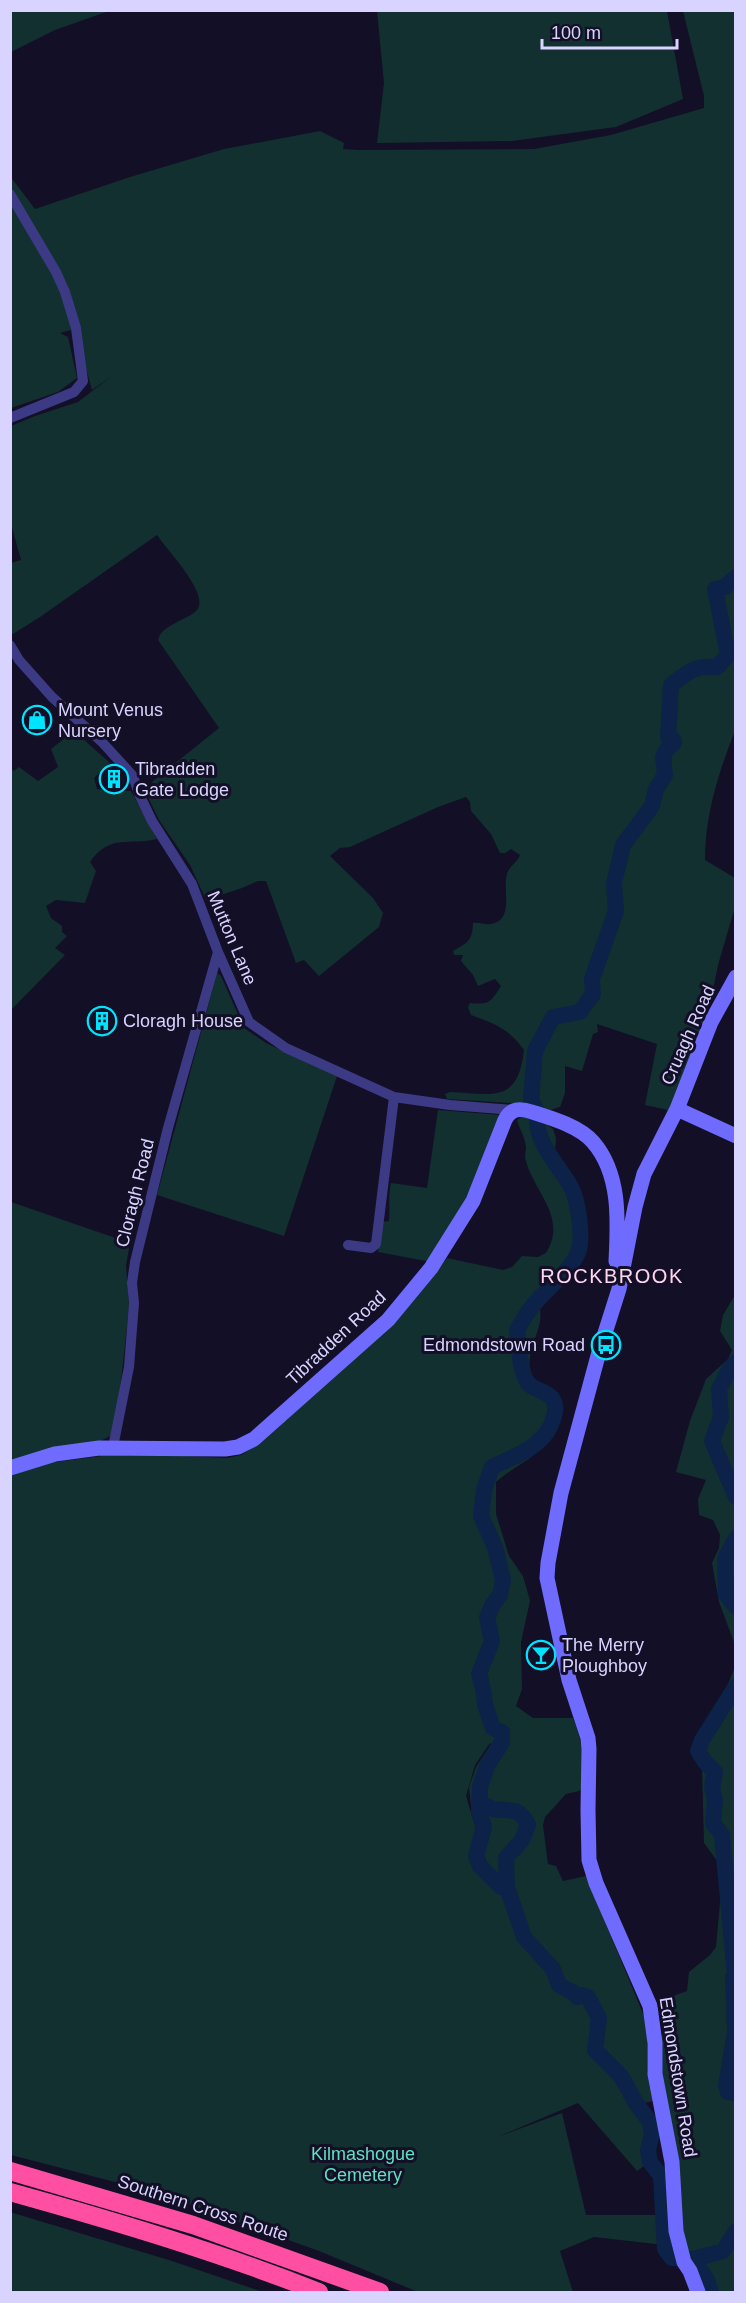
<svg xmlns="http://www.w3.org/2000/svg" width="746" height="2303" viewBox="0 0 746 2303" font-family="Helvetica,sans-serif">
<style>
.green{fill:#12302f;fill-rule:evenodd}
.lines{fill:none;stroke-linecap:round;stroke-linejoin:round}
.river{stroke:#0c2248;stroke-width:16}
.street{stroke:#3d3a85;stroke-width:10}
.secondary{stroke:#6f6bff;stroke-width:15}
.highway{stroke:#ff4fa3;stroke-width:18}
.labels{text-anchor:middle;stroke-width:6;stroke-linejoin:round;paint-order:stroke}
.poi-label{font-size:18px;fill:#d9d4ff;stroke:#130f26;text-anchor:start}
.street-label{font-size:18px;fill:#d9d4ff;stroke:#130f26}
.park-label{font-size:18px;fill:#5fe0c0;stroke:#130f26}
.neighbourhood-label{font-size:20px;letter-spacing:1.5px;fill:#ffd6f0;stroke:#130f26}
</style>
<rect width="100%" height="100%" fill="#130f26"/>
<!-- green -->
<path class="green" d="M11 10H109V11L55 30 11 52Z
M377 11H667L683 99 616 127 512 141 377 143 384 83Z
M683 11H735L736 728C719 771 705 814 705 860L735 878V907L718 965 711 1000 674 1100 668 1110 645 1105 657 1044 597 1024 598 1032 593 1034 582 1071 565 1066V1093L560 1107 550 1110 526 1104 447 1099 445 1094 450 1092C493 1094 518 1104 524 1050 508 1028 495 1024 471 1015L468 1007 470 1003C489 1005 491 1002 501 986L495 979 478 986 473 975 461 961 463 955H454L453 951C468 942 472 942 473 923 479 922 485 925 491 924 515 920 502 889 507 874 509 866 517 863 520 855L511 849 505 853H500L491 834 471 811 470 802 466 797 438 807 350 847 340 848 330 856 373 898 383 913 379 927 319 976 304 960 296 963 266 881H258L242 888 206 900 190 865 159 820 145 791 153 781 219 728 158 640C160 630 169 627 177 622 184 618 197 614 199 606 204 588 167 550 157 535L40 617 13 634 10 631 11 563 21 560 11 524V426L35 416 78 402 113 375 92 390 75 329 60 333 68 337 77 378 58 392 11 408 10 176 35 209 130 177 224 149 320 131 344 143 343 149 359 150 534 149 611 135 704 108V96Z
M74 731 110 763 94 778 97 789 131 791 157 839C130 846 110 833 90 862L96 871 85 903 56 900 46 906 51 918 62 926V932L67 936 55 948 65 955 11 1010 10 767 14 771 19 767 38 781 58 767 51 749Z
M217 973 221 976 244 1028 266 1043 337 1076 284 1236 157 1195Z
M438 1110 501 1115 475 1186 431 1262 378 1252 382 1222 389 1221C390 1207 388 1196 391 1183L427 1188Z
M522 1117 546 1124 553 1129 556 1138 555 1153 559 1165 560 1177 580 1210 584 1223 581 1253 577 1267 567 1279 551 1289 539 1304C544 1323 535 1334 531 1351 529 1362 529 1371 530 1381 537 1388 552 1389 557 1398 561 1405 558 1414 556 1421 545 1457 523 1459 496 1482V1514L509 1556 523 1576 530 1601 521 1642 522 1689 516 1706 533 1718H573C584 1746 583 1758 583 1788L579 1791 566 1794 545 1817 543 1825 548 1864 556 1866 563 1881 586 1876 644 2016 647 2035V2069L654 2101 629 2106H635C638 2111 644 2117 646 2123 650 2136 645 2151 647 2164L637 2171 578 2103 497 2137 562 2113 586 2215H670L673 2246 594 2237 560 2251 573 2292H418L319 2251 188 2204 134 2187 11 2155V1476L39 1464 102 1456 162 1455 227 1458 241 1455 256 1446 282 1423 433 1276 447 1258 503 1270 512 1267 522 1256 538 1257 546 1253C568 1218 534 1192 526 1161 524 1156 526 1151 526 1147 525 1137 519 1128 517 1120ZM490 1743 491 1744 476 1767 469 1787 472 1814 478 1829 473 1861 476 1829 466 1796 475 1765Z
M11 1202 130 1243 126 1265 129 1306 124 1355 116 1420 110 1436 95 1444 11 1462Z
M735 1295V1655V1645L719 1602 712 1563 719 1548 720 1535 713 1520 699 1515 698 1499 706 1480 676 1472 690 1421 706 1379 728 1359 732 1350 720 1331 723 1315Z
M735 1667V2292H708L705 2282 686 2249 662 2090V2000L687 1991 689 1972 710 1955 716 1947 723 1869 704 1843 702 1768 696 1754 694 1741 725 1691Z
M10 2212 172 2261 263 2292H11Z"/>
<g class="lines">
<!-- river -->
<path class="river" d="M736 1362 730 1368 719 1389 721 1417 712 1441 736 1497
M736 1538 725 1559 726 1594 736 1607
M736 1686 702 1740 698 1751 705 1762 715 1772 712 1787 715 1801 713 1823 722 1835 735 1975 733 1977 735 2032 726 2086 728 2092 736 2093
M480 1803C485 1805 490 1808 494 1809 511 1812 519 1806 528 1825L522 1840 506 1858 507 1887 524 1937 553 1969 559 1985 574 1993 577 1997 582 1995 588 1997 599 2018 595 2050 621 2076 636 2103 650 2122 652 2134 648 2150 650 2162 661 2176 665 2249 672 2258 693 2259 707 2280 711 2292
M507 1887H501L480 1866 476 1856 484 1827 479 1812 480 1787 487 1766 502 1742V1732L493 1728C491 1721 486 1709 485 1704 484 1693 483 1685 479 1674L492 1641 487 1618 493 1604 500 1595 503 1580 495 1547 481 1516 484 1490 492 1467C517 1455 547 1446 554 1416 556 1410 556 1404 552 1398 545 1390 531 1390 526 1380 519 1366 519 1345 517 1330 522 1321 528 1311 535 1303 547 1289 574 1267 579 1250 583 1235 578 1200 571 1187 559 1165 532 1140 538 1113L531 1100 535 1051 553 1017 580 1012 593 994 592 979 616 911 614 883 623 845 652 806 656 789 665 775 663 757 667 749 674 743 673 739 668 736 671 685C688 672 695 665 717 667L728 655 715 589 725 587 736 577
M693 2259 723 2251 736 2231"/>
<!-- street -->
<path class="street" d="M10 194 56 272 65 292 76 328 83 381 74 392 10 418
M10 645 19 660 52 697 102 742 133 776 139 794 152 821 192 884 218 952 249 1022 286 1048 394 1097 450 1105 513 1110
M348 1245 371 1248 376 1244 394 1097
M113 1447 129 1367 134 1303 132 1283 135 1262 168 1128 218 952"/>
<!-- secondary -->
<path class="secondary" d="M677 1109 736 1136
M10 1468 55 1454 99 1448 225 1449 238 1447 254 1439 388 1320 431 1268 473 1201 505 1120C511 1108 520 1108 532 1112 551 1118 579 1126 593 1142 621 1174 618 1222 616 1261L618 1265
M698 2292 690 2271 684 2262 676 2231 672 2162 655 2074V2043L650 2006 596 1883 589 1860 588 1810 589 1749 588 1738 569 1680 547 1578 548 1563 561 1493 599 1352 619 1289 635 1207 644 1174 677 1109 711 1022 736 977"/>
<!-- highway -->
<path class="highway" d="M10 2171 193 2225 380 2292
M10 2192C114 2221 218 2252 319 2292"/>
</g>
<!-- icons -->
<defs>
<g id="shop-ring" transform="scale(1.5)"><circle r="9.5" fill="#130f26" stroke="#00e5ff" stroke-width="1.5"/><path d="M-5-2.5h2.3a2.7 3.5 0 0 1 5.4 0H5L5.5 6h-11ZM-1.5-2.5h3a1.5 2.3 0 0 0-3 0Z" fill="#00e5ff"/></g>
<g id="building-ring" transform="scale(1.5)"><circle r="9.5" fill="#130f26" stroke="#00e5ff" stroke-width="1.5"/><path d="M-4-6H4V6H1V3H-1V6H-4ZM-2.5-4.3h1.7v1.8h-1.7ZM.8-4.3h1.7v1.8H.8ZM-2.5-1h1.7V.8h-1.7ZM.8-1h1.7V.8H.8Z" fill="#00e5ff"/></g>
<g id="bus-ring" transform="scale(1.5)"><circle r="9.5" fill="#130f26" stroke="#00e5ff" stroke-width="1.5"/><path d="M-5-6H5V4H4V6H2V4H-2V6H-4V4H-5ZM-3.5-4V0h7V-4ZM-3.5 1.2v1.5H-2V1.2ZM2 1.2v1.5H3.5V1.2Z" fill="#00e5ff"/></g>
<g id="bar-ring" transform="scale(1.5)"><circle r="9.5" fill="#130f26" stroke="#00e5ff" stroke-width="1.5"/><path d="M-6-5H6L.8 .8V4.5H3.5V6h-7V4.5H-.8V.8Z" fill="#00e5ff"/></g>
</defs>
<g fill-rule="evenodd">
<use href="#shop-ring" x="37" y="720"/>
<use href="#building-ring" x="114" y="779"/>
<use href="#building-ring" x="102" y="1021"/>
<use href="#bus-ring" x="606" y="1345"/>
<use href="#bar-ring" x="541" y="1655"/>
</g>
<g class="labels">
<!-- poi labels -->
<g class="poi-label">
<text x="58" y="716">Mount Venus<tspan x="58" dy="21">Nursery</tspan></text>
<text x="135" y="775">Tibradden<tspan x="135" dy="21">Gate Lodge</tspan></text>
<text x="123" y="1027">Cloragh House</text>
<text x="585" y="1351" text-anchor="end">Edmondstown Road</text>
<text x="562" y="1651">The Merry<tspan x="562" dy="21">Ploughboy</tspan></text>
</g>
<!-- street labels -->
<g class="street-label">
<text transform="translate(232 938) rotate(67)" y="6">Mutton Lane</text>
<text transform="translate(688 1035) rotate(-66)" y="6">Cruagh Road</text>
<text transform="translate(135 1193) rotate(-76)" y="6">Cloragh Road</text>
<text transform="translate(336 1338) rotate(-43)" y="6">Tibradden Road</text>
<text transform="translate(678 2077) rotate(81)" y="6">Edmondstown Road</text>
<text transform="translate(203 2208) rotate(18)" y="6">Southern Cross Route</text>
</g>
<!-- park labels -->
<g class="park-label">
<text x="363" y="2160">Kilmashogue<tspan x="363" dy="21">Cemetery</tspan></text>
</g>
<!-- neighbourhood labels -->
<g class="neighbourhood-label">
<text x="612" y="1283">ROCKBROOK</text>
</g>
</g>
<!-- border -->
<rect width="746" height="2303" fill="none" stroke="#d9d4ff" stroke-width="24"/>
<!-- scale -->
<path d="M542 39v9h135v-9" fill="none" stroke="#d9d4ff" stroke-width="3"/>
<text x="551" y="39" font-size="18" fill="#d9d4ff" stroke="#130f26" stroke-width="4.5" paint-order="stroke">100 m</text>
</svg>
